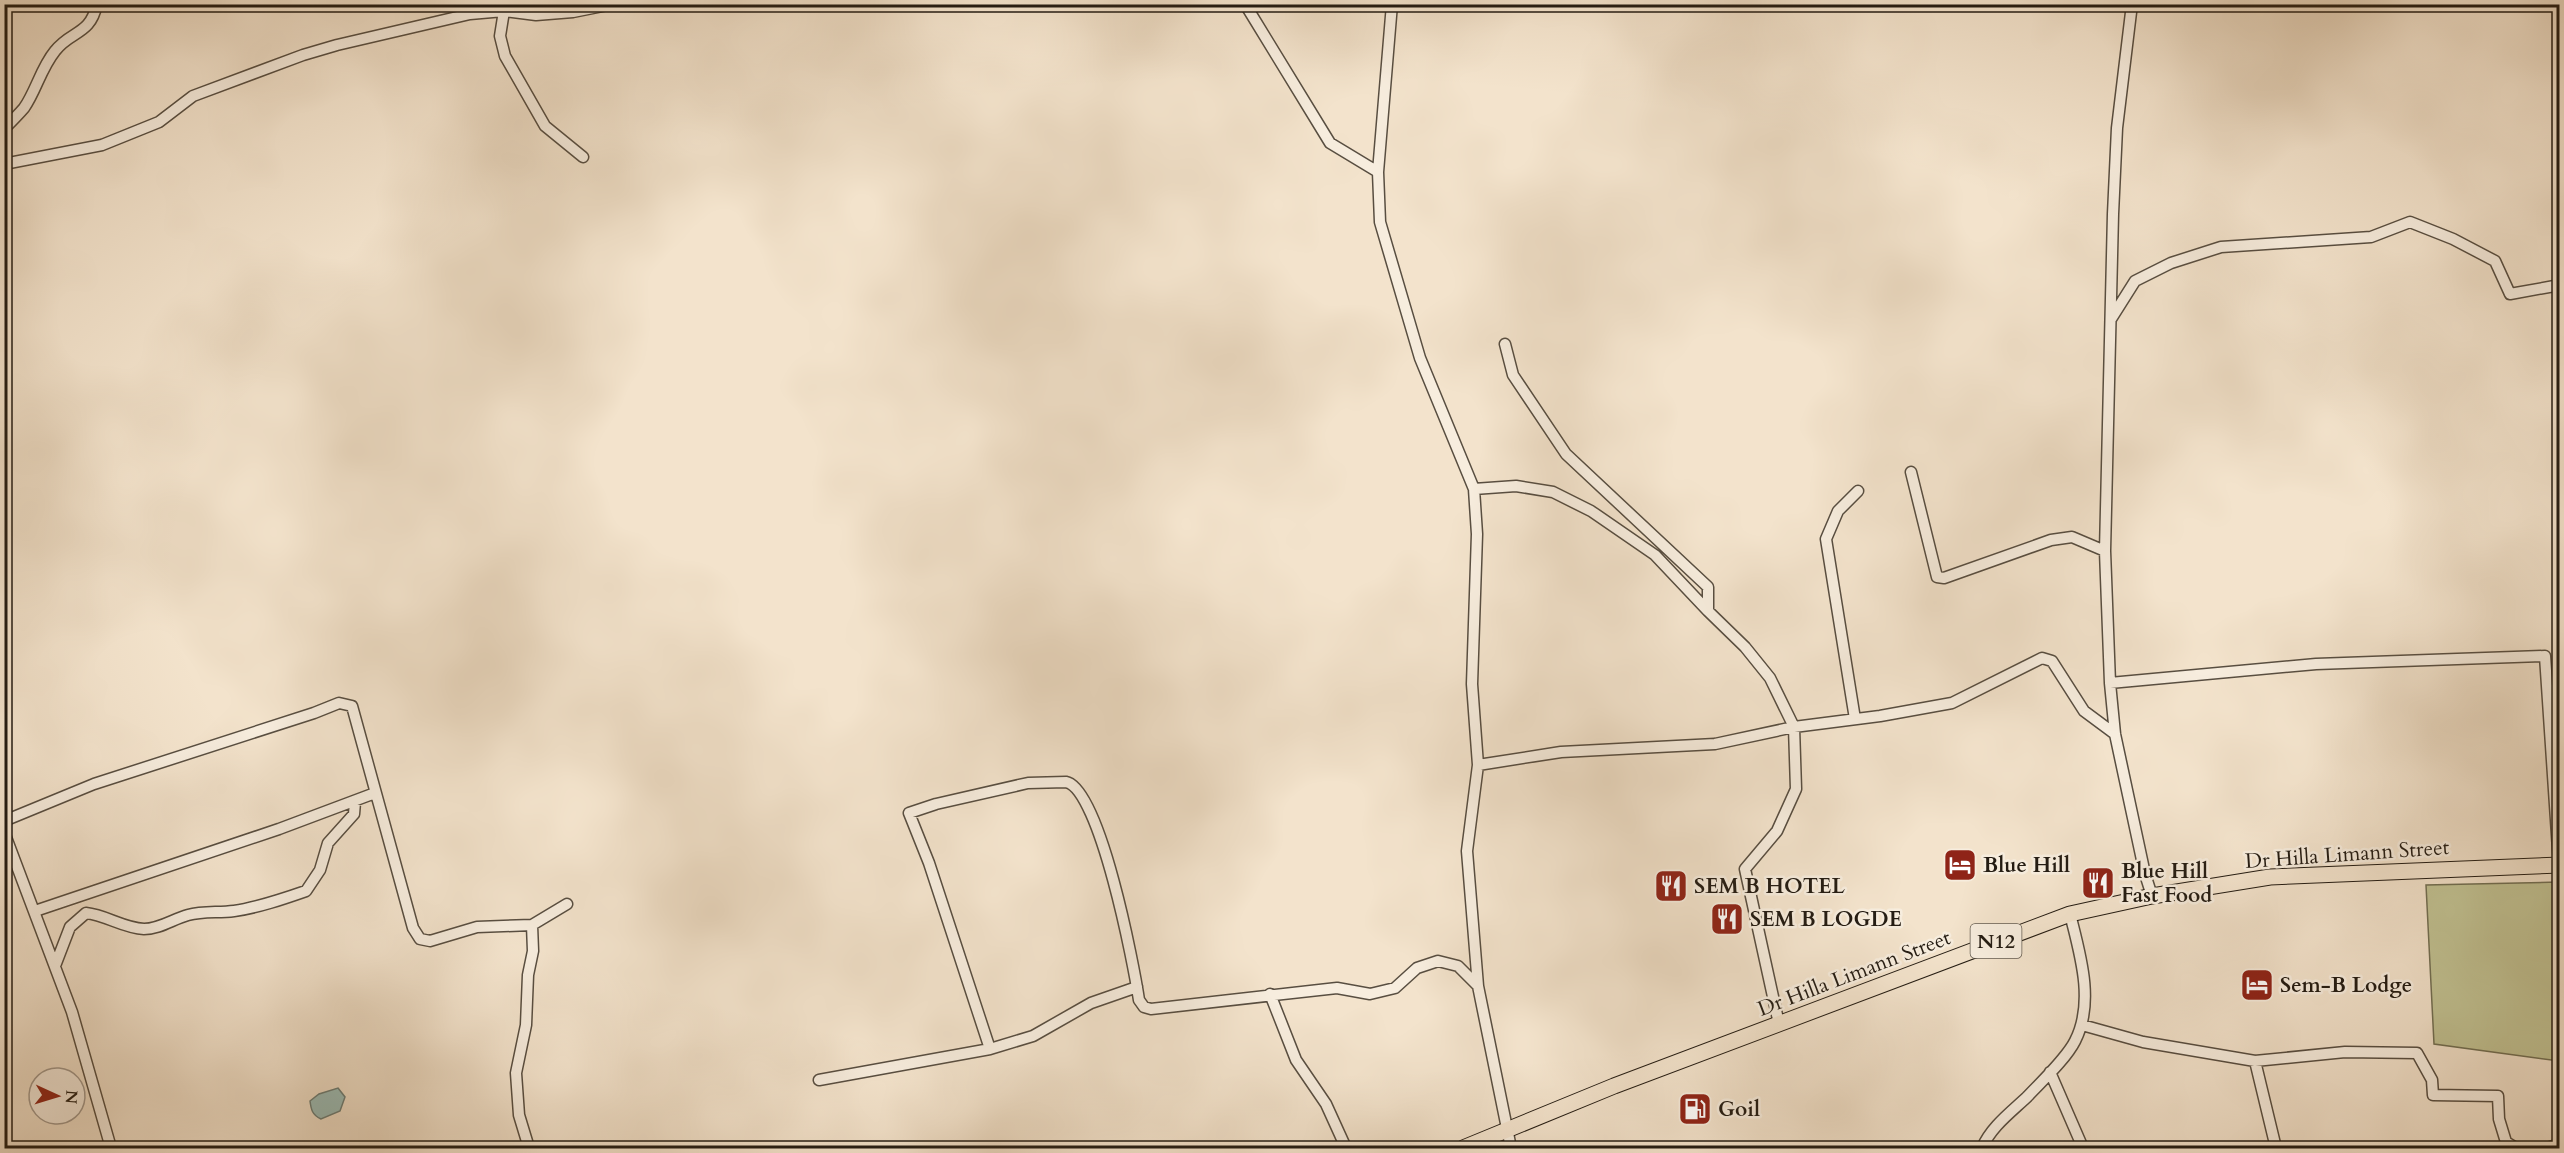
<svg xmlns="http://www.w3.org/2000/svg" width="2564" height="1153" viewBox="0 0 2564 1153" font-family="Cardo,serif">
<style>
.green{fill:#c1c293;stroke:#726f53;stroke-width:1.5}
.water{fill:#9bbeb9;stroke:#6b7d77;stroke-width:1.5}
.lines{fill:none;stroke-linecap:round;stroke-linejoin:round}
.minor-casing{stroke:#584e41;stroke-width:13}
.highway-casing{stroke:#241c13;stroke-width:17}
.minor{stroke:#f7edde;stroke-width:10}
.highway{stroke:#f3e3cc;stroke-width:15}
.labels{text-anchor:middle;stroke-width:5;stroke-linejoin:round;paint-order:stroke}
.shield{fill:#f7edde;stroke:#635b50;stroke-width:1.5}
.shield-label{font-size:20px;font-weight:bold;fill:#241c13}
.street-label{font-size:21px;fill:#241c13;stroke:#f7edde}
.poi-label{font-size:21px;font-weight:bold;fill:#241c13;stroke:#f7edde;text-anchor:start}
</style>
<rect width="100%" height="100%" fill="#f3e3cc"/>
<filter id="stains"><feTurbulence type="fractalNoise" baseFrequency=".00333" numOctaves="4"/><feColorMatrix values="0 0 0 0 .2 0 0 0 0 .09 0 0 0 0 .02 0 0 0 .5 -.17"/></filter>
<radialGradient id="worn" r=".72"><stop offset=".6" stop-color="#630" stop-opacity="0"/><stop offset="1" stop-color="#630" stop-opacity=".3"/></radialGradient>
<!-- green -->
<path class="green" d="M2559 882V1061L2434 1044 2426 885Z"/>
<!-- water -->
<path class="water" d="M338 1088 345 1097 340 1111 321 1119C312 1115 311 1109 310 1101L319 1094Z"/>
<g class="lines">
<!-- minor casing -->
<g class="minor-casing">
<path id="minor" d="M1245 4 1330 143 1378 172 1380 222 1420 358 1474 489 1477 534 1472 684 1478 765 1467 851 1478 986 1511 1148
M2132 4 2117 128 2113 214 2105 551 2110 683 2115 734 2145 874 2152 896
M508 6 504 11 500 36 505 56 545 126 583 157
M4 129C11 122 18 115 24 108 36 91 41 68 55 51 71 30 90 36 97 4
M4 164 102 145 159 122 193 96 303 55 337 45 470 14 504 11 536 15 573 12 613 4
M1378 172 1392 4
M2111 319 2135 281 2171 263 2221 247 2371 237 2410 222 2453 239 2495 261 2510 294 2560 285
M1505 344 1513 375 1566 454 1708 587V611
M1911 472 1937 577 1944 578 2051 540 2072 537 2105 551
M1474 489 1516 486 1553 492 1591 511 1655 555 1708 611 1745 647 1770 678 1794 727 1796 789 1777 831 1745 869 1779 1024
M2110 683 2316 664 2545 656 2559 865
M1855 719 1826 539 1838 511 1858 491
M1478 765 1561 752 1715 744 1794 727 1880 716 1952 703 2042 658 2052 661 2084 711 2115 734
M4 821 94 784 314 713 339 703 352 706 413 928 420 939 430 941 477 927 532 925 567 904
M4 832 72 1012 111 1148
M35 911 279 829 375 793
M55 966 70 927 86 913C106 915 123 928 144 929 160 929 173 919 188 915 203 911 218 913 234 911 257 908 283 899 306 891L320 870 328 843 354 814 355 802
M1270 994 1296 1060 1326 1104 1346 1148
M2082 1025 2143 1042 2255 1061 2345 1052 2417 1053 2432 1080 2433 1095 2498 1096 2499 1119 2506 1142 2516 1148
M990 1049 929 863 909 813 936 804 1028 783 1066 782C1100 788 1134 966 1139 1000L1144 1007 1151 1009 1337 988 1370 994 1395 988 1417 968 1438 961 1458 966 1478 986
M2255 1061 2276 1148
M2050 1072 2083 1148
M819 1080 990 1049 1033 1036 1091 1003 1137 987
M529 1148 519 1115 516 1073 526 1025 528 975 533 951 532 925
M1982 1148C1991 1127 2010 1113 2027 1097 2041 1082 2066 1059 2075 1041 2095 1002 2080 954 2070 914
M2547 1148 2560 1144"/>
</g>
<!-- highway casing -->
<g class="highway-casing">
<path id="highway" d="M1463 1148 1614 1086 2070 914 2152 896 2270 877 2560 865"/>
</g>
<!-- minor -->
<use href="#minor" class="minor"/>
<!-- highway -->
<use href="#highway" class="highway"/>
</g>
<!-- icons -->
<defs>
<g id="hotel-square" transform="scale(1.725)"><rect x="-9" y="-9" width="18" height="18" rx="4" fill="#8f2418" stroke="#f7edde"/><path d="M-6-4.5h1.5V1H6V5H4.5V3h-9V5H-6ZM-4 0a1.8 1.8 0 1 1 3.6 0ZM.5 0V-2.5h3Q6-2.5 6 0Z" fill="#fff"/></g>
<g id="restaurant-square" transform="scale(1.725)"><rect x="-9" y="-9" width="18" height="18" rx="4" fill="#8f2418" stroke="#f7edde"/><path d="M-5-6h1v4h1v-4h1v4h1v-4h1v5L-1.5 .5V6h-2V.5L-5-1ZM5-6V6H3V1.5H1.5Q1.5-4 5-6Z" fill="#fff"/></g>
<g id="fuel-square" transform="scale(1.725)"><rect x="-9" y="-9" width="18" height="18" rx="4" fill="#8f2418" stroke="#f7edde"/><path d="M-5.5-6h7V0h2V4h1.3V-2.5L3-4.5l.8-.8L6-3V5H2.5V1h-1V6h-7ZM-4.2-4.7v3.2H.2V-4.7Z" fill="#fff"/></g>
</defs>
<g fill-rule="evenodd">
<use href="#hotel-square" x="1960" y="865"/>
<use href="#restaurant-square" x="2098" y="883"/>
<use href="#restaurant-square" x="1671" y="886"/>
<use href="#restaurant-square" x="1727" y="919"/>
<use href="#hotel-square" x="2257" y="985"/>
<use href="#fuel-square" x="1695" y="1109"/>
</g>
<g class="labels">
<!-- shield labels -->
<rect class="shield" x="1970.5" y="924" width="51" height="34" rx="4.5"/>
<g class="shield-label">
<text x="1996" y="948">N12</text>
</g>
<!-- street labels -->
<g class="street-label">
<text transform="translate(2347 854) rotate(-4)" y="7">Dr Hilla Limann Street</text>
<text transform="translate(1854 973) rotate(-21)" y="7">Dr Hilla Limann Street</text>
</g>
<!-- poi labels -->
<g class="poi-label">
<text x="1983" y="872">Blue Hill</text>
<text x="2121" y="878">Blue Hill<tspan x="2121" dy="24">Fast Food</tspan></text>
<text x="1694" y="893">SEM B HOTEL</text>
<text x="1750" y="926">SEM B LOGDE</text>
<text x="2280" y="992">Sem-B Lodge</text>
<text x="1718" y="1116">Goil</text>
</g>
</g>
<!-- margin -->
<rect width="2564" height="1153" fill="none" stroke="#f3e3cc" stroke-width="24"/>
<rect x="6" y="6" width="2552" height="1141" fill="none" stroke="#241c13" stroke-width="3"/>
<rect x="12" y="12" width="2540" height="1129" fill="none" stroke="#241c13" stroke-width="1.5"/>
<!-- north arrow -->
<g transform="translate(57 1096) rotate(94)"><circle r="28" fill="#f7edde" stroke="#a3998d" stroke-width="1.5"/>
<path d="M0-4.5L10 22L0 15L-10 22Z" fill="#8f2418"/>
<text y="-9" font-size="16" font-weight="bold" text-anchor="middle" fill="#241c13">N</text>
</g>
<rect width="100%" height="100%" filter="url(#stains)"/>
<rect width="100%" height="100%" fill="url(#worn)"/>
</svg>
